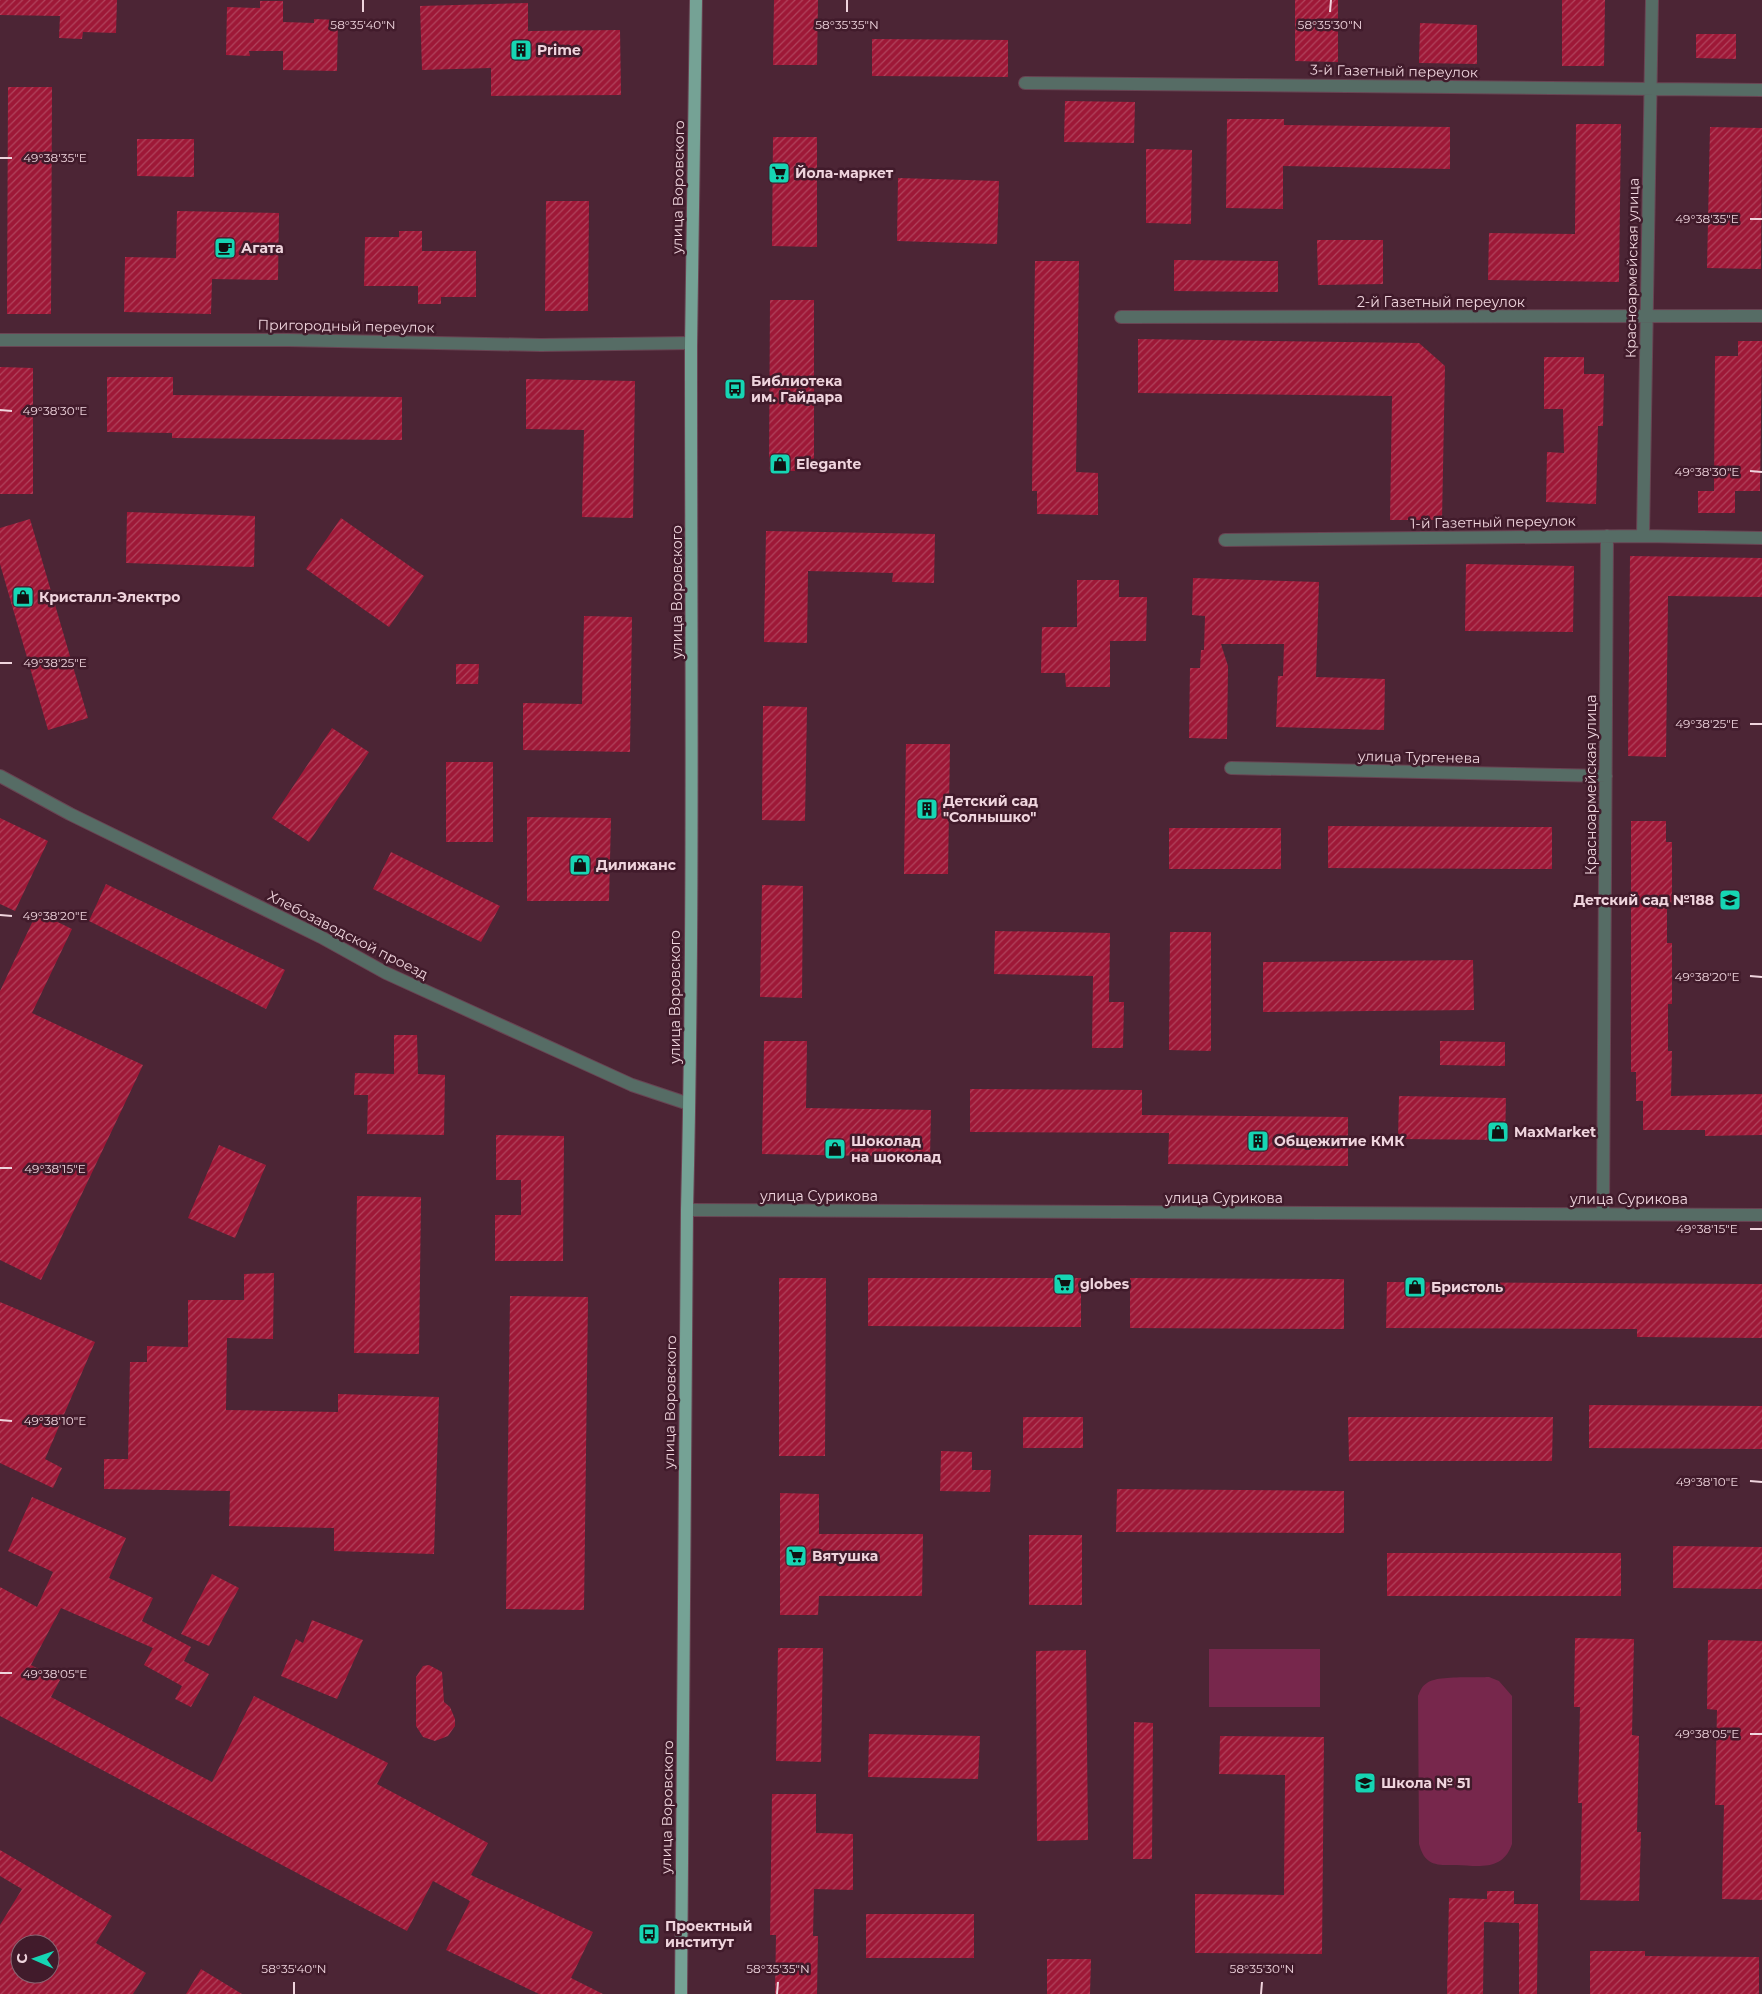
<svg xmlns="http://www.w3.org/2000/svg" width="1762" height="1994" viewBox="0 0 1762 1994" font-family="Montserrat,sans-serif">
<style>
.park{fill:#77274c}
.building{fill:url(#building-hatch);fill-rule:evenodd}
.lines{fill:none;stroke-linecap:round;stroke-linejoin:round}
.minor-casing{stroke:#694453;stroke-width:14}
.major-casing{stroke:#694453;stroke-width:14}
.minor{stroke:#566c65;stroke-width:12}
.major{stroke:#75a295;stroke-width:12}
.ticks{fill:none;stroke:#efd4dd;stroke-width:2}
.labels{text-anchor:middle;stroke-width:5;stroke-linejoin:round;paint-order:stroke}
.poi-label{font-size:14px;font-weight:bold;fill:#efd4dd;stroke:#411b2b;text-anchor:start}
.street-label{font-size:14px;fill:#efd4dd;stroke:#411b2b}
.ticks-label{font-size:12px;text-anchor:middle;fill:#efd4dd;stroke:#411b2b;stroke-width:5;stroke-linejoin:round;paint-order:stroke}
</style>
<defs>
<pattern id="building-hatch" width="6" height="6" patternUnits="userSpaceOnUse" patternTransform="scale(1.25)"><rect width="6" height="6" fill="#9e1837"/><path d="M-1 1l2-2M0 6l6-6M5 7l2-2" fill="none" stroke="#b0445d"/></pattern>
</defs>
<rect width="100%" height="100%" fill="#4c2535"/>
<!-- park -->
<path class="park" d="M1209 1649H1320V1707H1209Z
M1489 1677 1499 1681 1512 1696V1844C1503 1871 1479 1866 1456 1865 1447 1865 1436 1866 1429 1861 1423 1857 1421 1850 1419 1844L1418 1696C1420 1691 1422 1686 1427 1683 1437 1675 1475 1678 1489 1677Z"/>
<!-- building -->
<path class="building" d="M0 0H117L116 33 83 32 82 39 59 38 60 16 0 15Z
M774 0H818L817 65H773Z
M1295 0H1338V62L1295 61Z
M1562 0H1605L1604 66H1562Z
M260 1H283V22L314 23V19L338 20 337 71 283 70V51H249L250 56 226 55 227 7 260 8Z
M528 3V31L620 30 621 95 491 96V68L422 70 420 6Z
M1420 23 1477 25V64L1419 63Z
M1696 34H1736V59L1696 58Z
M872 39 1008 40V77L872 76Z
M8 87H52L51 314H7Z
M1065 101 1135 102 1134 143 1064 142Z
M1227 119H1284V125L1450 127V169L1283 166V209L1226 208Z
M1576 124H1621L1619 282 1488 280 1489 233 1575 234Z
M1710 127 1762 128 1761 269 1707 268Z
M773 137H817V247L772 246Z
M137 139H194V177L137 176Z
M1146 149 1192 150 1191 224 1146 223Z
M898 178 999 181 997 244 897 241Z
M546 201H589L588 311H545Z
M177 211 279 213 278 280 212 279 211 314 124 312 125 257 176 258Z
M399 231H422V251H476V297H441V304H418V286H364L365 237H399Z
M1317 240H1383V284L1318 285Z
M1174 260 1278 261V292L1174 291Z
M1035 261H1079L1076 472 1098 473V515L1037 514V491H1032Z
M770 300H814V471H769Z
M1138 339 1419 343 1445 366 1442 520H1390L1392 396 1138 393Z
M1738 341H1762L1760 491H1735V513H1698V491H1714L1715 356H1738Z
M1544 357H1584V374H1604L1603 426H1598L1596 504 1546 502 1547 452 1564 453 1563 409H1544Z
M0 367 33 368V494H0Z
M107 377H173V395L402 397V440L172 438V433L107 432Z
M526 379 635 381 633 518 582 517 584 430 526 429Z
M127 512 255 516 254 567 126 563Z
M341 518 424 576 389 627 306 569Z
M30 519 88 718 48 730 0 564V528Z
M766 531 935 534 934 583 892 582 893 573 808 571 807 643 764 642Z
M1630 556 1762 558V597L1668 596 1666 757 1628 756Z
M1466 564 1574 566 1573 632 1465 631Z
M1193 578 1319 582 1316 677 1385 679 1384 730 1276 727 1278 676H1283L1284 644H1221L1228 666 1227 739 1189 738 1190 668H1200L1201 650H1204L1205 616 1192 615Z
M1077 580H1119V597H1147L1146 641H1110V687H1066L1065 673H1041L1042 627H1077Z
M584 616 632 617 630 752 523 750V703L582 704Z
M456 664H479L478 684H456Z
M763 706 807 707 805 821 762 820Z
M332 728 369 752 309 842 272 818Z
M906 744H950L948 874H904Z
M446 762H493V842H446Z
M527 817 611 818 609 901H527Z
M0 818 48 841 15 911 0 904Z
M1631 821H1666V842H1672V903H1667V943H1672V1004H1668V1051H1672L1671 1096 1762 1094V1135L1705 1136V1130H1643V1101H1636V1072H1631Z
M1328 826 1552 827V869L1328 868Z
M1169 828H1281V869H1169Z
M391 852 500 906 481 942 373 889Z
M106 884 285 970 266 1009 89 921Z
M762 885 803 886 802 998 760 997Z
M37 912 72 929 32 1013 143 1065 41 1280 0 1260V991Z
M995 931 1110 933 1109 1002H1124L1123 1048H1092L1093 976 994 974Z
M1170 932H1211V1051L1169 1050Z
M1473 960 1474 1010 1263 1012V962Z
M394 1035H417L418 1074 445 1075 444 1135 367 1134 368 1095H354L355 1073 394 1074Z
M764 1041H807L806 1108 931 1110 930 1157 762 1154Z
M1440 1041 1505 1042V1066L1440 1065Z
M970 1089 1142 1090V1115L1348 1117V1166L1168 1164 1169 1133 970 1132Z
M1399 1096 1506 1098 1505 1140 1398 1139Z
M496 1135 564 1136 563 1261H495V1215H521V1180H496Z
M219 1145 266 1165 235 1238 188 1218Z
M357 1196 421 1197 419 1354 354 1353Z
M274 1273 273 1339 227 1338 226 1410 338 1412V1394L439 1397 434 1554 334 1551V1528L229 1526 230 1491 104 1489V1459H128L130 1362H147V1346L188 1347V1300H244V1274Z
M779 1278H826L825 1456H779Z
M868 1278H1081V1327L868 1326Z
M1130 1278 1344 1279V1329L1130 1328Z
M1387 1282 1762 1284V1338L1637 1337V1329L1386 1328Z
M510 1296 588 1297 584 1610 506 1609Z
M0 1302 95 1342 45 1459 62 1468 53 1488 0 1463Z
M1589 1405 1762 1406V1449L1589 1448Z
M1023 1417H1083V1448H1023Z
M1348 1417H1553L1552 1461H1349Z
M941 1451 972 1452V1470H991L990 1492 940 1491Z
M1117 1489 1344 1491V1533L1116 1532Z
M780 1493 819 1494V1534H923L922 1596H819L818 1615H780Z
M32 1497 126 1538 109 1578 153 1598 142 1621 191 1647 184 1661 209 1674 191 1707 175 1699 182 1686 144 1665 153 1648 61 1608 31 1665 60 1680 51 1697 212 1782 254 1696 388 1763 377 1784 488 1843 471 1875 593 1932 571 1978 603 1994H539L446 1950 470 1901 433 1881 407 1931 0 1716V1587L37 1607 53 1572 8 1551Z
M1029 1535H1082V1605H1029Z
M1673 1546 1762 1547V1589L1673 1588Z
M1387 1553H1621V1596H1387Z
M212 1574 239 1588 209 1646 181 1634Z
M312 1620 363 1640 337 1699 281 1676 296 1639 303 1643Z
M1575 1638 1634 1639 1632 1735 1639 1736 1637 1832H1641L1639 1901 1580 1900 1582 1803H1578L1580 1707H1574Z
M1708 1640 1762 1641V1900L1722 1899 1724 1805H1715L1717 1710 1707 1709Z
M778 1648H823L821 1762 776 1761Z
M1086 1650 1088 1840 1037 1841 1036 1651Z
M429 1665 442 1672 444 1702 450 1707 455 1719V1726L448 1736 435 1741 423 1737 416 1726V1677L423 1666Z
M1134 1722 1153 1723 1152 1859H1133Z
M869 1734 980 1736 978 1779 868 1777Z
M1220 1736 1324 1737 1322 1954 1195 1953V1894L1284 1895 1285 1775 1219 1774Z
M772 1794H816V1833L853 1834V1890L814 1889 813 1936H818L817 1994H775L776 1935H770Z
M0 1850 112 1916 96 1943 146 1973 133 1994H0V1925L22 1889 0 1876ZM20 1944H50V1974H20Z
M1487 1891H1514V1904H1538L1537 1994H1519V1923L1484 1922 1483 1994H1447L1449 1898 1487 1899Z
M866 1914H974V1958H866Z
M1590 1951H1645V1956L1759 1957V1994H1590Z
M1047 1959H1091L1090 1994H1047Z
M201 1969 242 1994H186Z"/>
<g class="lines">
<!-- minor casing -->
<g class="minor-casing">
<path id="minor" d="M1025 83 1762 90
M1121 317 1762 316
M0 340H288L541 345 691 343
M1643 536 1652 0
M1225 540 1643 536 1762 538
M1231 768 1606 776
M0 776 70 814 321 937 386 973 632 1085 689 1104
M687 1210 1762 1215
M1603 1214 1607 536"/>
</g>
<!-- major casing -->
<g class="major-casing">
<path id="major" d="M681 1994 687 1210C694 923 691 635 691 347 692 231 695 116 696 0"/>
</g>
<!-- minor -->
<use href="#minor" class="minor"/>
<!-- major -->
<use href="#major" class="major"/>
</g>
<!-- ticks -->
<path class="ticks" d="M363 12V0M847 12V0M1330 12 1331 0M0 158H12M1750 219H1762M0 410 12 411M1750 471 1762 472M0 663H12M1750 724H1762M0 915 12 916M1750 976 1762 977M0 1168H12M1750 1229H1762M0 1420 12 1421M1750 1481 1762 1482M0 1673H12M1750 1734H1762M294 1994V1982M777 1994 778 1982M1261 1994 1262 1982"/>
<!-- icons -->
<defs>
<g id="building-square" transform="scale(1.125)"><rect x="-9" y="-9" width="18" height="18" rx="4" fill="#16d5b3" stroke="#411b2b"/><path d="M-4-6H4V6H1V3H-1V6H-4ZM-2.5-4.3h1.7v1.8h-1.7ZM.8-4.3h1.7v1.8H.8ZM-2.5-1h1.7V.8h-1.7ZM.8-1h1.7V.8H.8Z" fill="#111"/></g>
<g id="supermarket-square" transform="scale(1.125)"><rect x="-9" y="-9" width="18" height="18" rx="4" fill="#16d5b3" stroke="#411b2b"/><path d="M-6-5.5h2.5l.6 2H6L4.5 2H-2.5L-4.4-4H-6ZM-1.5 3.2a1.3 1.3 0 1 0 .1 0ZM3 3.2a1.3 1.3 0 1 0 .1 0Z" fill="#111"/></g>
<g id="cafe-square" transform="scale(1.125)"><rect x="-9" y="-9" width="18" height="18" rx="4" fill="#16d5b3" stroke="#411b2b"/><path d="M-5.5-4.5H6V0H3Q3 3.5 0 3.5H-2.5Q-5.5 3.5-5.5 0ZM3-3.2v2h1.7v-2ZM-6 4.5H4V6H-6Z" fill="#111"/></g>
<g id="bus-square" transform="scale(1.125)"><rect x="-9" y="-9" width="18" height="18" rx="4" fill="#16d5b3" stroke="#411b2b"/><path d="M-5-6H5V4H4V6H2V4H-2V6H-4V4H-5ZM-3.5-4V0h7V-4ZM-3.5 1.2v1.5H-2V1.2ZM2 1.2v1.5H3.5V1.2Z" fill="#111"/></g>
<g id="shop-square" transform="scale(1.125)"><rect x="-9" y="-9" width="18" height="18" rx="4" fill="#16d5b3" stroke="#411b2b"/><path d="M-5-2.5h2.3a2.7 3.5 0 0 1 5.4 0H5L5.5 6h-11ZM-1.5-2.5h3a1.5 2.3 0 0 0-3 0Z" fill="#111"/></g>
<g id="school-square" transform="scale(1.125)"><rect x="-9" y="-9" width="18" height="18" rx="4" fill="#16d5b3" stroke="#411b2b"/><path d="M0-5L7-2L0 1L-7-2ZM-4 1L0 2.5L4 1V4Q0 6-4 4Z" fill="#111"/></g>
</defs>
<g fill-rule="evenodd">
<use href="#building-square" x="521" y="50"/>
<use href="#supermarket-square" x="779" y="173"/>
<use href="#cafe-square" x="225" y="248"/>
<use href="#bus-square" x="735" y="389"/>
<use href="#shop-square" x="780" y="464"/>
<use href="#shop-square" x="23" y="597"/>
<use href="#building-square" x="927" y="809"/>
<use href="#shop-square" x="580" y="865"/>
<use href="#school-square" x="1730" y="900"/>
<use href="#shop-square" x="1498" y="1132"/>
<use href="#building-square" x="1258" y="1141"/>
<use href="#shop-square" x="835" y="1149"/>
<use href="#supermarket-square" x="1064" y="1284"/>
<use href="#shop-square" x="1415" y="1287"/>
<use href="#supermarket-square" x="796" y="1556"/>
<use href="#school-square" x="1365" y="1783"/>
<use href="#bus-square" x="649" y="1934"/>
</g>
<g class="labels">
<!-- poi labels -->
<g class="poi-label">
<text x="537" y="55">Prime</text>
<text x="795" y="178">Йола-маркет</text>
<text x="241" y="253">Агата</text>
<text x="751" y="386">Библиотека<tspan x="751" dy="16">им. Гайдара</tspan></text>
<text x="796" y="469">Elegante</text>
<text x="39" y="602">Кристалл-Электро</text>
<text x="943" y="806">Детский сад<tspan x="943" dy="16">"Солнышко"</tspan></text>
<text x="596" y="870">Дилижанс</text>
<text x="1714" y="905" text-anchor="end">Детский сад №188</text>
<text x="1514" y="1137">MaxMarket</text>
<text x="851" y="1146">Шоколад<tspan x="851" dy="16">на шоколад</tspan></text>
<text x="1274" y="1146">Общежитие КМК</text>
<text x="1080" y="1289">globes</text>
<text x="1431" y="1292">Бристоль</text>
<text x="812" y="1561">Вятушка</text>
<text x="1381" y="1788">Школа № 51</text>
<text x="665" y="1931">Проектный<tspan x="665" dy="16">институт</tspan></text>
</g>
<!-- street labels -->
<g class="street-label">
<text transform="translate(1394 71) rotate(1)" y="5">3-й Газетный переулок</text>
<text transform="translate(678 187) rotate(-89)" y="5">улица Воровского</text>
<text transform="translate(1632 268) rotate(-89)" y="5">Красноармейская улица</text>
<text x="1441" y="307">2-й Газетный переулок</text>
<text transform="translate(346 326) rotate(1)" y="5">Пригородный переулок</text>
<text transform="translate(1493 522) rotate(-1)" y="5">1-й Газетный переулок</text>
<text transform="translate(677 592) rotate(-90)" y="5">улица Воровского</text>
<text transform="translate(1419 757) rotate(1)" y="5">улица Тургенева</text>
<text transform="translate(1591 785) rotate(-90)" y="5">Красноармейская улица</text>
<text transform="translate(348 935) rotate(27)" y="5">Хлебозаводской проезд</text>
<text transform="translate(675 997) rotate(-90)" y="5">улица Воровского</text>
<text x="819" y="1201">улица Сурикова</text>
<text x="1224" y="1203">улица Сурикова</text>
<text x="1629" y="1204">улица Сурикова</text>
<text transform="translate(670 1402) rotate(-89)" y="5">улица Воровского</text>
<text transform="translate(667 1807) rotate(-89)" y="5">улица Воровского</text>
</g>
</g>
<g class="ticks-label">
<text x="363" y="29">58°35'40"N</text>
<text x="847" y="29">58°35'35"N</text>
<text x="1330" y="29">58°35'30"N</text>
<text x="55" y="162">49°38'35"E</text>
<text x="1707" y="223">49°38'35"E</text>
<text x="55" y="415">49°38'30"E</text>
<text x="1707" y="476">49°38'30"E</text>
<text x="55" y="667">49°38'25"E</text>
<text x="1707" y="728">49°38'25"E</text>
<text x="55" y="920">49°38'20"E</text>
<text x="1707" y="981">49°38'20"E</text>
<text x="55" y="1173">49°38'15"E</text>
<text x="1707" y="1233">49°38'15"E</text>
<text x="55" y="1425">49°38'10"E</text>
<text x="1707" y="1486">49°38'10"E</text>
<text x="55" y="1678">49°38'05"E</text>
<text x="1707" y="1738">49°38'05"E</text>
<text x="294" y="1973">58°35'40"N</text>
<text x="778" y="1973">58°35'35"N</text>
<text x="1262" y="1973">58°35'30"N</text>
</g>
<!-- north arrow -->
<g transform="translate(35 1959) rotate(272)"><circle r="24" fill="#411b2b" stroke="#876572"/>
<path d="M0-4L9 19L0 12L-9 19Z" fill="#16d5b3"/>
<text y="-8" font-size="14" font-weight="bold" text-anchor="middle" fill="#efd4dd">С</text>
</g>
</svg>
